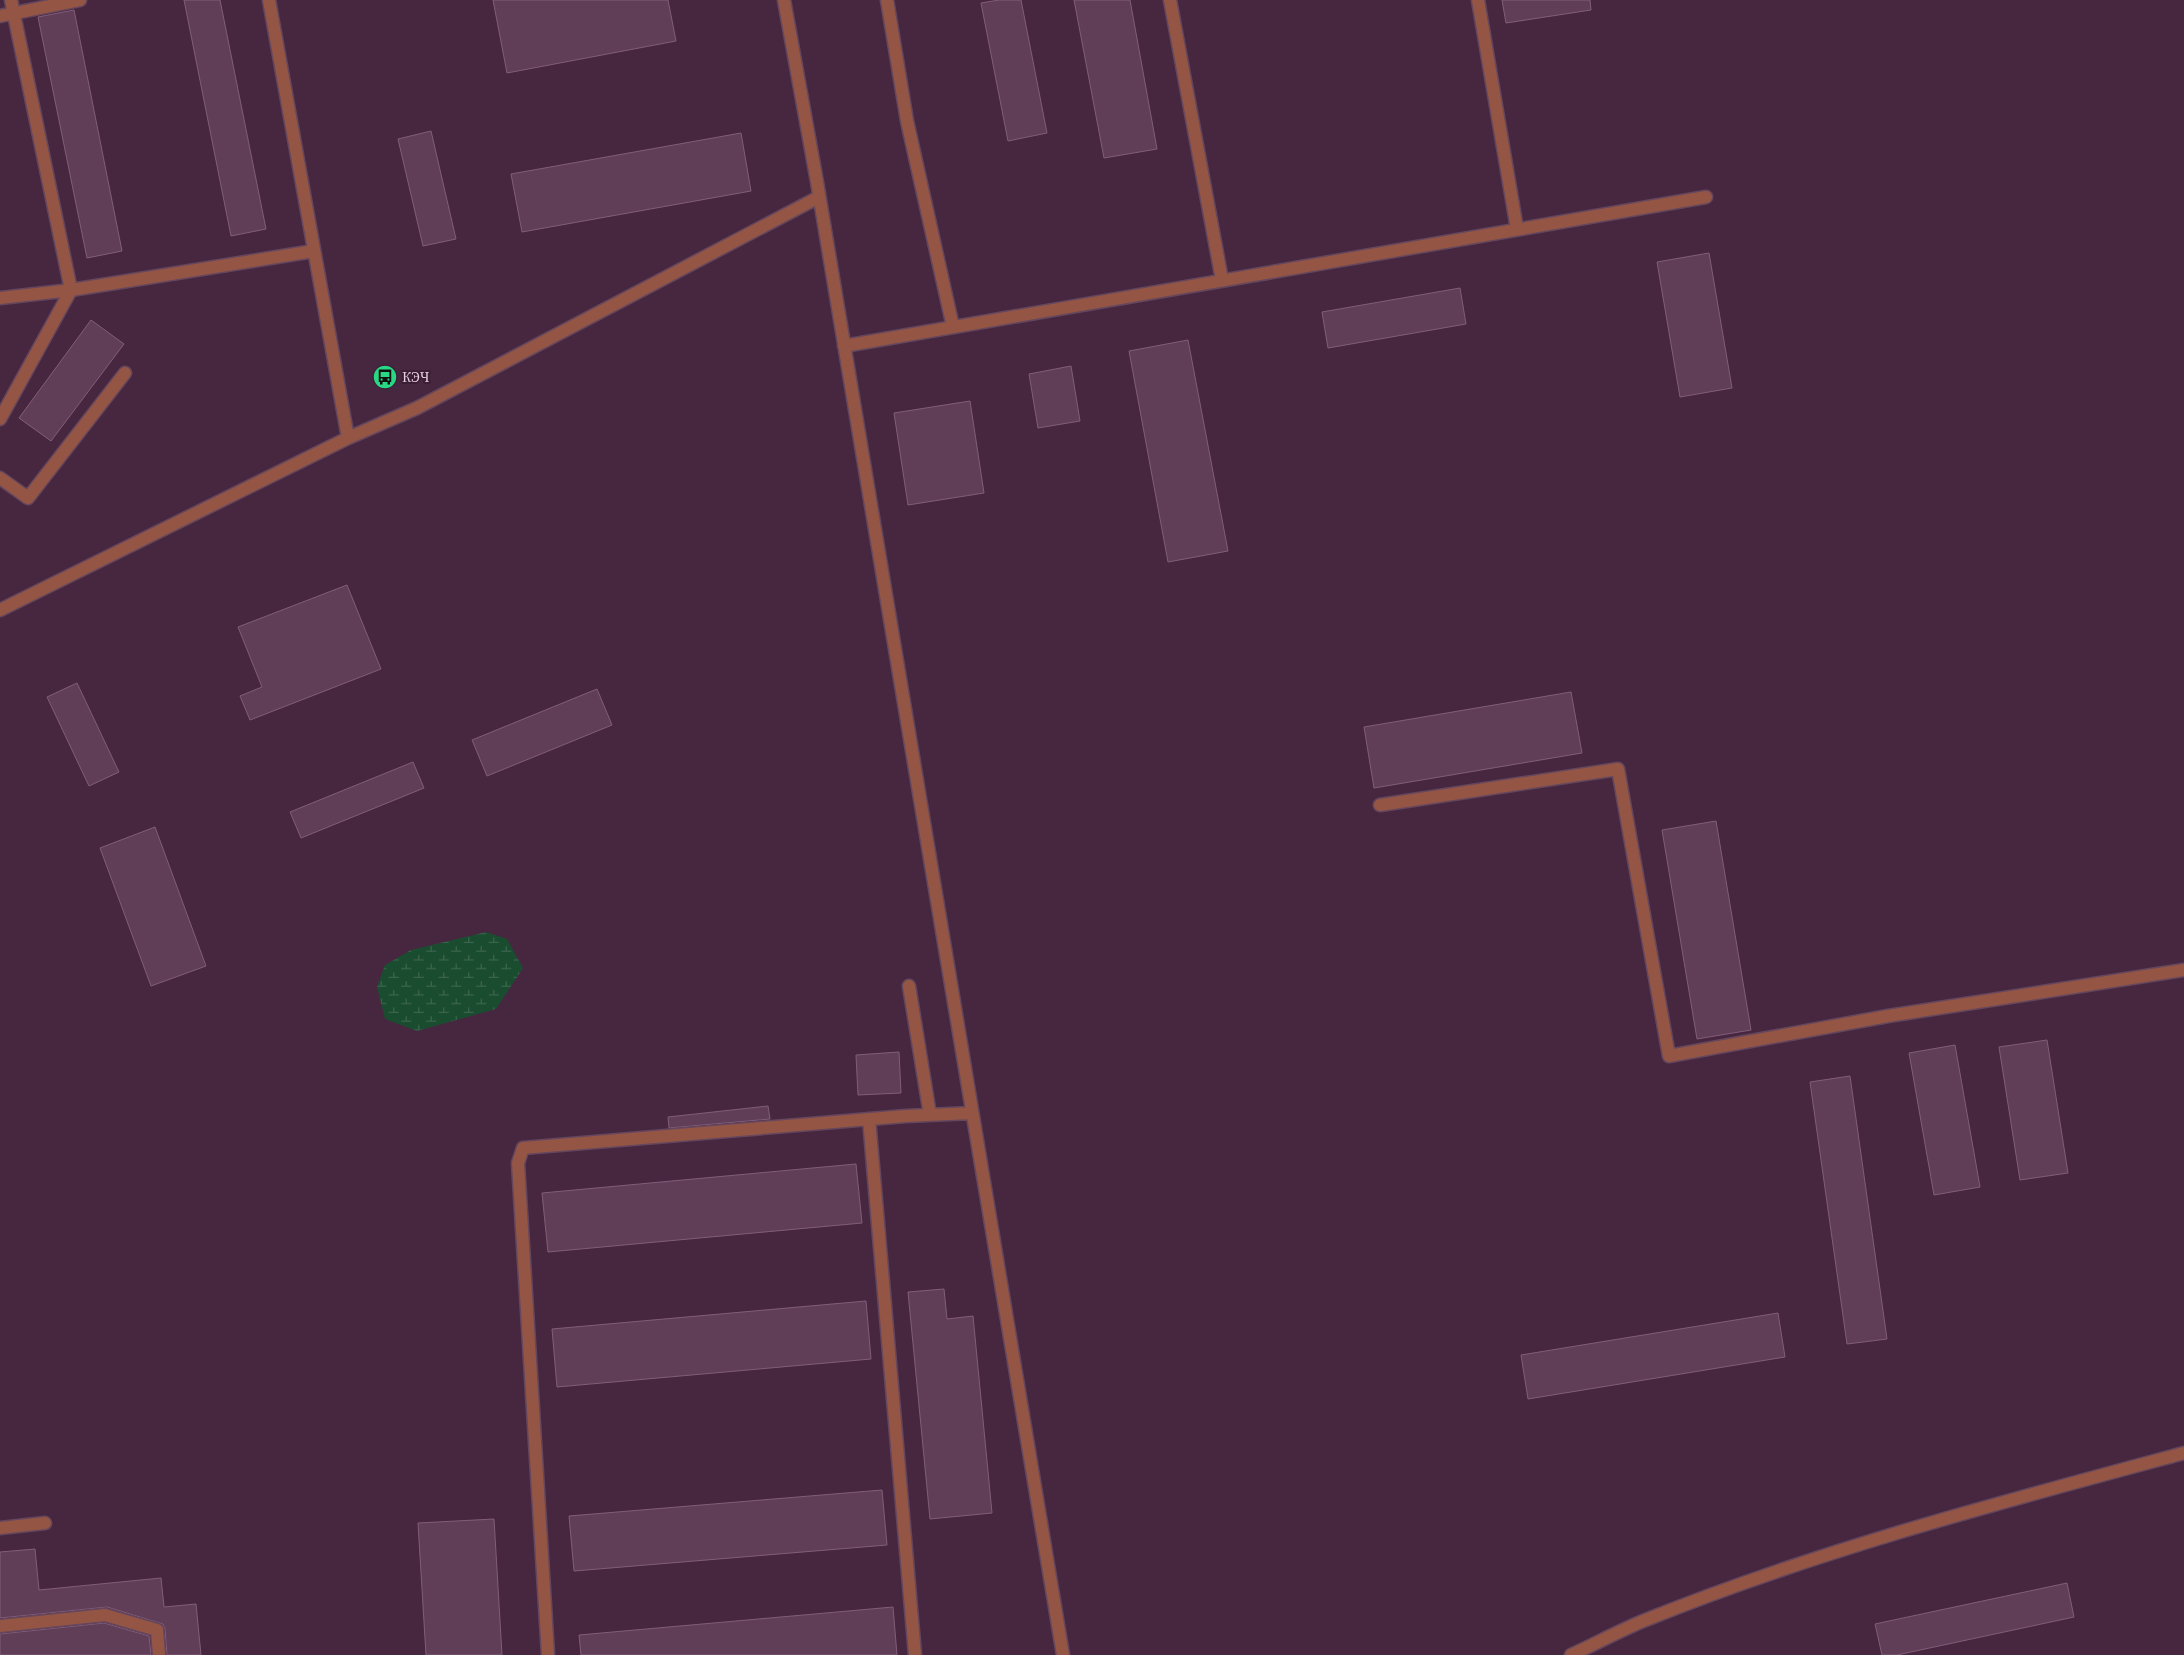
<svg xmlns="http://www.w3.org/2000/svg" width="2184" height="1655" viewBox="0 0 2184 1655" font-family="'Source Serif 4',serif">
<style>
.wetland{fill:url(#wetland-marsh)}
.building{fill:#613e58;stroke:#825d79}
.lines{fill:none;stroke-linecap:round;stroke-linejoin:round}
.minor-casing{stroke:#64465d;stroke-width:15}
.minor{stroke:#945544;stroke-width:12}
.labels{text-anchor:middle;stroke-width:4;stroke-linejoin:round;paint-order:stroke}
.poi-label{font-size:14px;fill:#e6d1e0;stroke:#3c1d35;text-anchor:start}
</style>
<defs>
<pattern id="wetland-marsh" width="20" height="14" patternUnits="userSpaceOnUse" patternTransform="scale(1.25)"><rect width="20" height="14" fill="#1a4c30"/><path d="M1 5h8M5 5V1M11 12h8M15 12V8" fill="none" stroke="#3b654e"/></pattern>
</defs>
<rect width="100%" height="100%" fill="#472740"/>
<!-- wetland -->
<path class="wetland" d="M486 932 507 939 523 968 496 1009 417 1031 385 1019 377 987 385 965 411 950Z"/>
<!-- building -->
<path class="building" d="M184 0H220L266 229 231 236Z
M493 0H668L676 41 507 73Z
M999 0H1021L1047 133 1008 141 981 3Z
M1074 0H1130L1157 149 1104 158Z
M1502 0H1590L1591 10 1506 23Z
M74 10 122 251 87 258 38 17Z
M431 131 456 239 423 246 398 139Z
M741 133 751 191 522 232 511 174Z
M1709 253 1732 388 1680 397 1657 262Z
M1460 288 1466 324 1328 348 1322 312Z
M91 320 124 344 51 441 19 418Z
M1188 340 1228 551 1168 562 1129 351Z
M1071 366 1080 421 1038 428 1029 374Z
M970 401 984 493 908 505 894 413Z
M347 585 381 669 250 720 240 696 262 687 238 627Z
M77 683 119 772 89 786 47 697Z
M597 689 612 725 487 776 472 740Z
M1571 692 1582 753 1374 788 1364 727Z
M413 762 424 788 301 838 290 812Z
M1716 821 1751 1030 1697 1039 1662 830Z
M155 827 206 966 151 986 100 848Z
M2047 1040 2068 1173 2020 1180 1999 1047Z
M1955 1045 1980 1187 1934 1195 1909 1053Z
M899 1052 901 1093 858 1095 856 1055Z
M1850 1076 1887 1339 1847 1344 1810 1082Z
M768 1106 770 1119 669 1128 668 1117Z
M856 1164 862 1223 548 1252 542 1193Z
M944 1289 947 1319 973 1316 992 1513 930 1519 908 1292Z
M866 1301 871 1359 557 1387 552 1329Z
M1778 1313 1785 1357 1528 1399 1521 1355Z
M882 1490 887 1545 574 1571 569 1516Z
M494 1519 502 1655H426L418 1523Z
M35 1549 39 1590 161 1578 164 1607 196 1604 201 1655H167L165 1629 163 1624 107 1607 0 1618V1552Z
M2067 1583 2074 1617 1897 1655H1882L1875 1624Z
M893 1607 897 1655H581L579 1635Z
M104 1623 149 1636 151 1655H0V1634Z"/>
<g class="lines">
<!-- minor casing -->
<g class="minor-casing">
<path id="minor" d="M269 0 348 438
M784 0 817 182 1063 1655
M887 0 907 121 953 327
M1170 0 1222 280
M1478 0 1517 229
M0 16 80 0
M0 298 71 290 11 0
M844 346 1706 197
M0 419 71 290 314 251
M0 478 28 498 125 373
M0 610 348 438 417 408 819 197
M1380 805 1618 769 1669 1056 1888 1016 2184 970
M909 986 930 1115
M869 1119 915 1655
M0 1528 45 1523
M0 1626 105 1615 157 1630 159 1655
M548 1655 518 1163 523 1148 906 1116 972 1113
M1571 1655C1595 1644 1619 1631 1643 1621 1818 1550 2002 1502 2184 1453"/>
</g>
<!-- minor -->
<use href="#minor" class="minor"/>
</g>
<!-- icons -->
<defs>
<g id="bus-disc" transform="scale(1.25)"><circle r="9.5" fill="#28d885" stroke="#3c1d35"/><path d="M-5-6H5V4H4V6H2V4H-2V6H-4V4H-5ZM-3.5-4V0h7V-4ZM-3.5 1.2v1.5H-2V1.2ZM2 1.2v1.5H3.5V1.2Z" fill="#111"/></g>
</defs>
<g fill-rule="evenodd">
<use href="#bus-disc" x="385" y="377"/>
</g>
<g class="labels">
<!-- poi labels -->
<g class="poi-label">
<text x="402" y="382">КЭЧ</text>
</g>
</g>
</svg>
